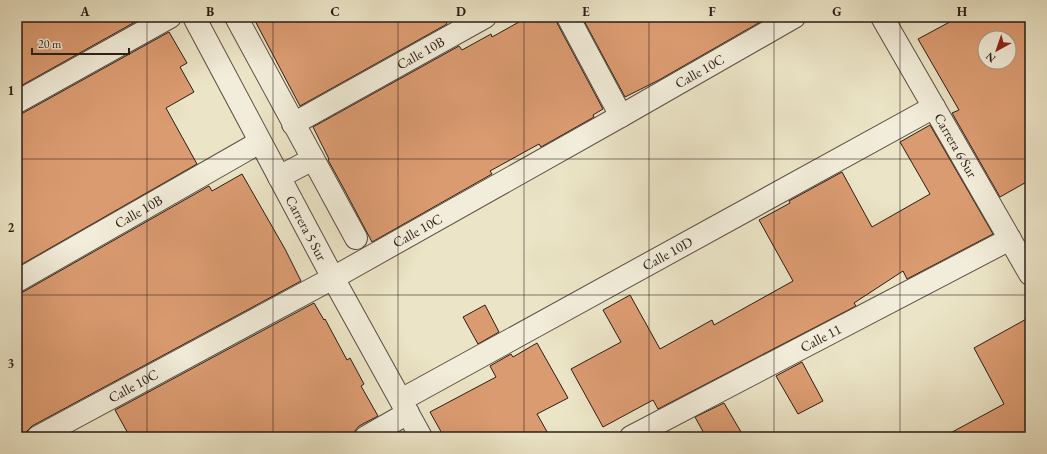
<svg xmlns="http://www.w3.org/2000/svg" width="1047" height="454" viewBox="0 0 1047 454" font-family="'EB Garamond',serif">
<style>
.building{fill:#db9b71;stroke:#2b1c16;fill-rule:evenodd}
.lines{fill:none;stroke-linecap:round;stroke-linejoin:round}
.minor-casing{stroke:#5b4e42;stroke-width:24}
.minor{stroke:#f2edda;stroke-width:22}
.grid{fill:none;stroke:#2b1c16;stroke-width:1;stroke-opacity:0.55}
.labels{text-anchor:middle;stroke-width:3;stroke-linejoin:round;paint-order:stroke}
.street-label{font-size:14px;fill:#2b1c16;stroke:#f2edda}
.neatline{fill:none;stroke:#2b1c16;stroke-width:1.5}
.grid-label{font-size:13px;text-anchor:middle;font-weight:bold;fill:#2b1c16}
</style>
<rect width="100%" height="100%" fill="#ebe4c6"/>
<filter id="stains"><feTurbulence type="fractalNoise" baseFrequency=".005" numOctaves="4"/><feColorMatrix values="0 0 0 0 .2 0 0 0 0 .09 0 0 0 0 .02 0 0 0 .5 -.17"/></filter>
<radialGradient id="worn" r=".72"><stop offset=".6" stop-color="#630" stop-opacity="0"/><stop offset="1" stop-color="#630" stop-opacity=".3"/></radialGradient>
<!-- building -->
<path class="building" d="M17 17H144L17 88Z
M253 17H444L447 24 300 106Z
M528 17H556L557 23 603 109 593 115 594 117 541 147 539 144 490 171 492 174 372 242 344 189 328 160 329 159 313 127 459 46 462 50 491 34 492 37Z
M582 17H769L659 80 625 97Z
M959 17H1030V180L1000 197 952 113 959 110 918 39ZM985 38H1009V62H985Z
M169 32 187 63 180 67 194 92 166 108 197 164 17 267V114L23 113Z
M930 125 993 234 907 279 903 271 854 303 856 306 658 409 653 400 603 427 571 369 621 342 603 310 630 295 660 349 712 320 714 325 793 281 759 220 790 203 789 201 842 172 872 227 930 194 900 142Z
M242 174 285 249 301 281 32 426 27 431 26 437H17V293L23 292 209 186 212 191Z
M314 303 324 320 325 319 347 360 350 358 364 384 361 386 378 416 359 426 355 431 354 437H130L115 410Z
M485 305 499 332 478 344 463 317Z
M1030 317V437H943L1004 404 974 348Z
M537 343 568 398 537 414 550 437H444L430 412 496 377 490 366 511 354 513 357Z
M802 362 823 401 798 414 776 376Z
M724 403 744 437H706L695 417Z"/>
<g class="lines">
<!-- minor casing -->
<g class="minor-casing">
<g id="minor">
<path id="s1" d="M194 17 333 278 421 437"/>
<path d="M236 17 356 238"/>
<path d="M568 17 621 116"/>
<path id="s2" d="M882 17 1030 274"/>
<path d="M17 102 170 17"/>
<path id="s3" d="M293 124 485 17"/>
<path d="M279 177 313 159"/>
<path id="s4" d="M17 281 260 142"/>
<path id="s5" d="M401 400 934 107"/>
<path id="s6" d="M38 437 333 278 621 116 794 17"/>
<path d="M366 437 408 413"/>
<path id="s7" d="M631 437 1010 239"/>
</g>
</g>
<!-- minor -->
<use href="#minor" class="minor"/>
</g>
<!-- grid -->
<path class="grid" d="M147 17V437M273 17V437M398 17V437M524 17V437M649 17V437M774 17V437M900 17V437M17 159H1030M17 295H1030"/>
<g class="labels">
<!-- street labels -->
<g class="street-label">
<text dy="5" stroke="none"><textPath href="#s3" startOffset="146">Calle 10B</textPath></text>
<text dy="5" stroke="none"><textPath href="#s6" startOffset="756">Calle 10C</textPath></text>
<text dy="5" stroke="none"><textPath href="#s2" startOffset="148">Carrera 6 Sur</textPath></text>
<text dy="5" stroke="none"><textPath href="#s4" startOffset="140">Calle 10B</textPath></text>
<text dy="5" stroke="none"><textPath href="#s1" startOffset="239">Carrera 5 Sur</textPath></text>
<text dy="5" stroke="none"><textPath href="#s6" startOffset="432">Calle 10C</textPath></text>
<text dy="5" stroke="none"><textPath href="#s5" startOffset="304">Calle 10D</textPath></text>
<text dy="5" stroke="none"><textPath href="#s7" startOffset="214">Calle 11</textPath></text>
<text dy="5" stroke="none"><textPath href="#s6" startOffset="108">Calle 10C</textPath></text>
</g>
</g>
<!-- margin -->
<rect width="1047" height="454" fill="none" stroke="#ebe4c6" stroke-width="44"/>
<!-- north arrow -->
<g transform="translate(997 50) rotate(220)"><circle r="19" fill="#f2edda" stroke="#a2998c"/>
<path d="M0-3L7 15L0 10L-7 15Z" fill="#8f2418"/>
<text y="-6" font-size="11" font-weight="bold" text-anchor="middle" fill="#2b1c16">N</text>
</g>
<!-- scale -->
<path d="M32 48v6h97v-6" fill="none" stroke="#2b1c16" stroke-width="2"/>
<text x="38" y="48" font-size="12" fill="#2b1c16" stroke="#f2edda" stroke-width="3" paint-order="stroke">20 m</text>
<rect x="22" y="22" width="1003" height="410" class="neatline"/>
<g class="grid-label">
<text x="85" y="16">A</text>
<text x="210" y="16">B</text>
<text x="335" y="16">C</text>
<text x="461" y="16">D</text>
<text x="586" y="16">E</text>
<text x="712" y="16">F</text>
<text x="837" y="16">G</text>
<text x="962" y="16">H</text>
<text x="11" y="95">1</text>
<text x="11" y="232">2</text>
<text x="11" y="368">3</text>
</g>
<rect width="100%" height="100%" filter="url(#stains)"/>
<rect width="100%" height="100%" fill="url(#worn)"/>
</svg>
